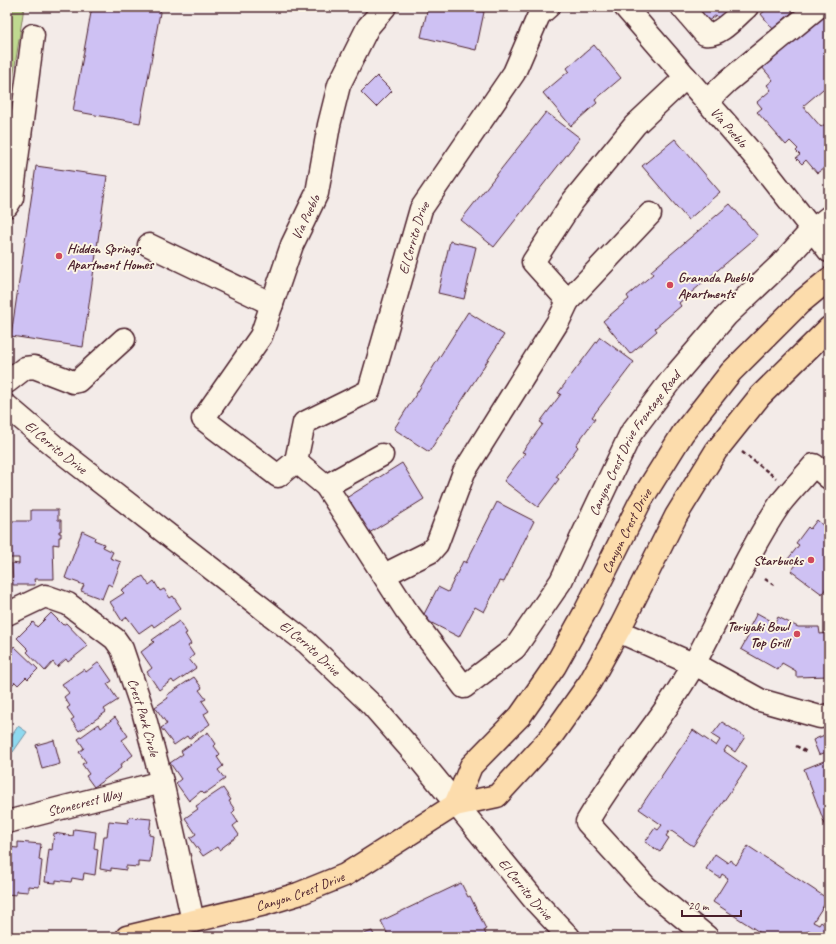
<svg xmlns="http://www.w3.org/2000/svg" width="836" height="944" viewBox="0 0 836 944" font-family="Caveat,sans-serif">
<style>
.green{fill:#bfd990;stroke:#847c5e}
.water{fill:#8ed9ef;stroke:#738fa1}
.building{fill:#cec1f3;stroke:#4a1f2b}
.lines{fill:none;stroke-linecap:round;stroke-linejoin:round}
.minor-casing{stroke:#4a1f2b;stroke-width:25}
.major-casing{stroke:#4a1f2b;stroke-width:25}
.path{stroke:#4a1f2b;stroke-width:2.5;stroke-dasharray:4 3;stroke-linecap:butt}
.minor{stroke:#fcf5e5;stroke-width:22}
.major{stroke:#fcdcac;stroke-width:22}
.poi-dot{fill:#d1495b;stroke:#fcf5e5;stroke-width:1.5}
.labels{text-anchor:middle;stroke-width:4;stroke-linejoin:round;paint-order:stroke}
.street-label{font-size:14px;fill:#4a1f2b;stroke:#fcf5e5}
.poi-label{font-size:14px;font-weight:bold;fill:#4a1f2b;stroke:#fcf5e5;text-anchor:start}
</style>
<rect width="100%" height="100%" fill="#f3ebe8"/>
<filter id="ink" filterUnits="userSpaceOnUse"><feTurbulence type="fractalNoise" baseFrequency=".025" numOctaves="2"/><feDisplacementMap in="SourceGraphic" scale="8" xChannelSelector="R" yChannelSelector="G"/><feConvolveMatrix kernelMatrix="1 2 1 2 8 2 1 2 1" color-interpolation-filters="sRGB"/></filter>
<g filter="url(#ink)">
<!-- green -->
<path class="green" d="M7 7H24L7 118Z"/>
<!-- water -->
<path class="water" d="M18 726 27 732 13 752 7 748V743Z"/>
<!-- building -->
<path class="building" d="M92 7H161L140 123 73 111Z
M428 7H461L484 12 476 50 421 37Z
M695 7H733L719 19 716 15 707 22Z
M770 7H798L773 29 761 14Z
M829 8V84L803 106 821 127 829 121V171L828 172 824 168 817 173 806 160 802 164 796 158 800 155 796 151 798 149 790 141 786 145 757 112 762 108 757 102 771 90 767 85 773 80 761 66Z
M594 45 621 78 595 100 597 103 571 126 543 93 569 71 567 68Z
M377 76 392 91 376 107 361 92Z
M546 112 580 138 494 247 461 220Z
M675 139 720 192 688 220 642 166Z
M36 166 107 176 83 347 11 336Z
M730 204 758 236 679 303 681 306 655 328 657 331 630 354 603 321 629 299 627 296 653 274 651 271Z
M450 241 476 247 464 299 438 293Z
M468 312 504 335 429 452 394 429Z
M600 337 634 362 592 417 595 419 576 445 578 447 556 477 559 479 538 507 504 481 525 453 522 452 543 424 540 422 561 394 558 393Z
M402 463 424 499 366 535 343 500Z
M497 502 534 521 504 582 500 581 484 612 475 607 459 637 422 618 438 587 448 592 463 561 466 563Z
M31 510H58V520H61V531H59V533H61V537H59V545L53 544 54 579H34L35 585H13L12 563 19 564V558H7V521H31Z
M817 520 829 531V590L826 588 822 594 791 571 796 565 788 559 799 545 796 543 808 527 810 529Z
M82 531 95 537 94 540 104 544 103 547 113 552 110 558 121 562 112 586 108 584 102 599 81 591 84 585 65 578Z
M143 576 149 585 154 581 160 591 164 589 170 598 173 596 181 608 154 627 152 624 139 633 127 617 122 621 110 602 124 593 121 590Z
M51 613 63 625 66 623 88 646 68 662 66 659 57 667 53 662 45 671 27 652 29 650 17 638 33 622 37 627Z
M757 613 775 623 778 617 798 627H819L820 634 829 633V676L796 677V671L782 663 778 670 741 649 749 635 746 634Z
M179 621 187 633 185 634 191 644 188 646 194 655 189 659 196 668 174 683 172 680 159 690 147 672 152 668 141 652 154 642 152 640Z
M7 643 12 649 14 646 38 669 28 679 26 677 18 685 15 682 7 690Z
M99 662 112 681 107 684 118 700 104 709 106 712 79 731 71 720 74 718 67 708 70 706 64 697 69 693 62 684 84 669 86 672Z
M194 677 202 688 199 690 206 699 202 701 209 711 204 714 210 724 189 739 187 736 174 745 161 728 167 724 155 707 168 698 167 695Z
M115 717 128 736 122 740 133 755 120 765 121 768 94 787 86 776 89 774 82 764 86 762 79 752 84 748 78 739 99 724 101 728Z
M722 722 745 737 735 752 727 746 724 751 747 767 693 846 670 830 666 836 669 838 660 852 645 842 655 828 658 830 662 825 639 809 693 730 716 746 720 740 712 735Z
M208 732 216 744 214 746 220 754 217 757 223 766 218 770 225 779 204 794 201 791 189 801 176 783 181 779 170 763 183 754 181 751Z
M829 733V835L804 769 829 759 826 752 819 755 813 740Z
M54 740 60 764 42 769 36 745Z
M223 788 231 800 229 801 235 810 232 813 238 822 233 826 239 835 219 850 217 847 203 856 190 838 196 834 185 818 198 809 196 806Z
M129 817 151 819 149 835 153 836 150 862 138 861V867L126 866V870L111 868V871L100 869 104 836H107L109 821 128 823Z
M74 829 96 832 94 848 98 849 95 875 84 873 83 880 72 878 71 882 56 880V883L45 882 49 849 52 850 54 833 73 836Z
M18 842 41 844 39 860 42 861 39 887 28 886V892L16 891V895L7 894V847L18 848Z
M748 846 828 899 813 922 819 925 821 922 829 928V937H812L814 933 808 930 804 937H767L713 902 728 878 722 874 720 878 706 869 715 854 728 863 730 860 736 865Z
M461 883 468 897 470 896 486 929 484 930 487 937H389L381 921Z
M372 931 375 937H356Z"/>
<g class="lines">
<!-- minor casing -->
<g class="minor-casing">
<g id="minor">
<path id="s1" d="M625 7 756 158 829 251"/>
<path d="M682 7 705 34C720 37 736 16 747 7"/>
<path d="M707 101 728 81 818 7"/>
<path d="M7 206 12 198 33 35"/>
<path d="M149 245 272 304"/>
<path d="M568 301 650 214"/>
<path d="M7 382 25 368 34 367 73 382 78 381 124 339"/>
<path id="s2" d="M7 406 54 446 307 643 372 705 421 761 536 902 569 937"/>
<path id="s3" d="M296 461 326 486 406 610 464 687 515 648 561 581 631 433 671 380 726 316 781 264 811 231 829 217"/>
<path id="s4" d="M296 461 278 476 203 419 261 336 292 245 317 193 329 125 339 85 368 27 385 7"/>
<path id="s5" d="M296 461 304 423 369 391 421 209 514 73 539 15 548 7"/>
<path d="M326 486 382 455"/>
<path d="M384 575 430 552 437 544 464 472 559 320 568 301 533 262 573 201 635 125 686 77"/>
<path id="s6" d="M7 614 45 596 68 604 115 639 122 649 143 711 162 782 193 921"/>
<path d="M618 631 704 669 760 700 820 717 829 715"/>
<path id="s7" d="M7 822 162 782"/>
<path d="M707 937 646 887 587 822C619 766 663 720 694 664 723 611 746 554 780 504 790 491 803 478 814 465L829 478"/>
</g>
</g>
<!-- major casing -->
<g class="major-casing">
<g id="major">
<path id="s8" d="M455 805 471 766 520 716 555 666 585 612 640 502 683 433 731 372 800 303 829 279"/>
<path id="s9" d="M127 937 265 904 298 894 345 875 455 805 497 796 551 737 590 682 622 624 676 516 716 451 760 396 829 328"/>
</g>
</g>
<!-- path -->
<path class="path" d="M742 452 776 478
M765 579 774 585
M796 746 807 752"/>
<!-- minor -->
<use href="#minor" class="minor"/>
<!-- major -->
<use href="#major" class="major"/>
</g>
</g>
<!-- markers -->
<g class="poi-dot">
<circle cx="59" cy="256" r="4"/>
<circle cx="670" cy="285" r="4"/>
<circle cx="811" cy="560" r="4"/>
<circle cx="797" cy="634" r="4"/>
</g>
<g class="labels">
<!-- street labels -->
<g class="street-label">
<text dy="5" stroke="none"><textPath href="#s1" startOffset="159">Via Pueblo</textPath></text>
<text dy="5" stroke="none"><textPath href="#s4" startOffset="346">Via Pueblo</textPath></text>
<text dy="5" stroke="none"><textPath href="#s5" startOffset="271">El Cerrito Drive</textPath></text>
<text dy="5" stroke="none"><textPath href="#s3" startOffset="585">Canyon Crest Drive Frontage Road</textPath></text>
<text dy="5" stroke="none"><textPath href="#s2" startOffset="64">El Cerrito Drive</textPath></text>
<text dy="5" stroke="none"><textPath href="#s8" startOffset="326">Canyon Crest Drive</textPath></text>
<text dy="5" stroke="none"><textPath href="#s2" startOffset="388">El Cerrito Drive</textPath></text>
<text dy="5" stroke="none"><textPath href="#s6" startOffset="209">Crest Park Circle</textPath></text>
<text dy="5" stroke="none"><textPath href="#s7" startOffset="80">Stonecrest Way</textPath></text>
<text dy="5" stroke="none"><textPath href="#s2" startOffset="712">El Cerrito Drive</textPath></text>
<text dy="5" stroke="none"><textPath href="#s9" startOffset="179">Canyon Crest Drive</textPath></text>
</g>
<!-- poi labels -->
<g class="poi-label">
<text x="67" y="253">Hidden Springs<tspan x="67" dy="16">Apartment Homes</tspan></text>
<text x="678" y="282">Granada Pueblo<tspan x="678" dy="16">Apartments</tspan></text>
<text x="803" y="565" text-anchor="end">Starbucks</text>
<text x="789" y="631" text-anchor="end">Teriyaki Bowl<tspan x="789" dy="16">Top Grill</tspan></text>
</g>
</g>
<!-- margin -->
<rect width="836" height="944" fill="none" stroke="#fcf5e5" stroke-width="24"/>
<rect x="12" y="12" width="812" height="920" fill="none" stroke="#4a1f2b" stroke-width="1.5" filter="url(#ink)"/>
<!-- scale -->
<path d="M682 910v6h59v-6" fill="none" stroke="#4a1f2b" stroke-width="2"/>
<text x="688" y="910" font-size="12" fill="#4a1f2b" stroke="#fcf5e5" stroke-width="3" paint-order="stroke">20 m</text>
</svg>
